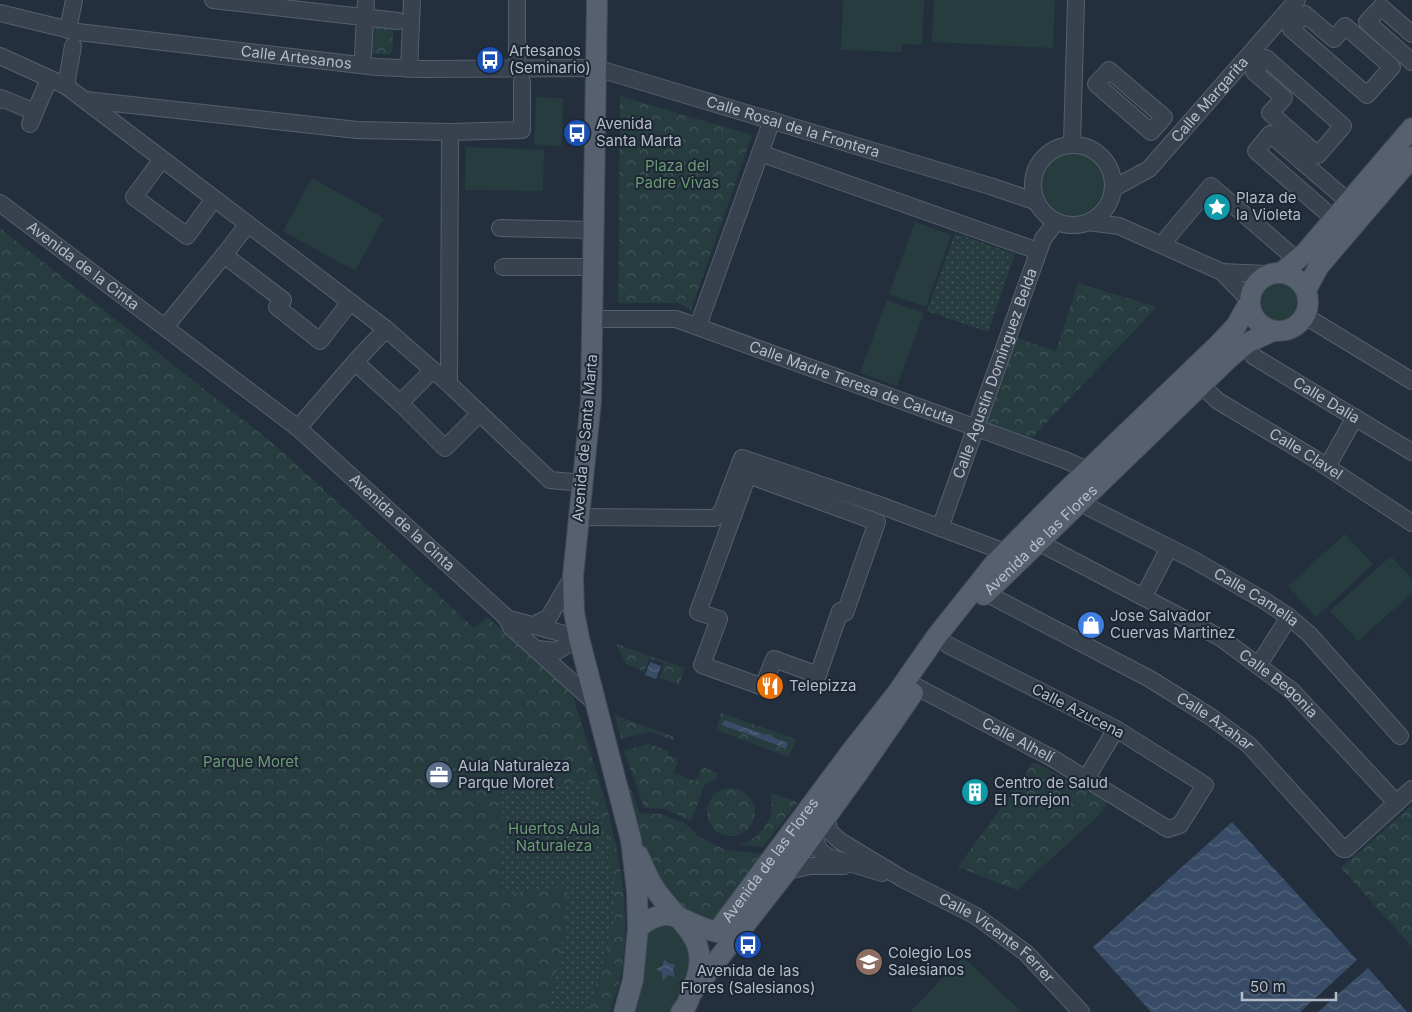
<svg xmlns="http://www.w3.org/2000/svg" width="1412" height="1012" viewBox="0 0 1412 1012" font-family="Inter,sans-serif">
<style>
.grass{fill:#263c3f}
.park{fill:url(#park-crowns)}
.garden{fill:url(#garden-dots)}
.water{fill:url(#water-waves)}
.lines{fill:none;stroke-linecap:round;stroke-linejoin:round}
.minor-casing{stroke:#565f6c;stroke-width:18}
.major-casing{stroke:#414a57;stroke-width:22}
.minor{stroke:#38414e;stroke-width:16}
.major{stroke:#56606e;stroke-width:20}
.labels{text-anchor:middle;stroke-width:4;stroke-linejoin:round;paint-order:stroke}
.poi-label{font-size:15px;fill:#b4bcc9;stroke:#1d2633;text-anchor:start}
.street-label{font-size:15px;fill:#b4bcc9;stroke:#1d2633}
.park-label{font-size:15px;fill:#6b9a76;stroke:#1d2633}
</style>
<defs>
<pattern id="park-crowns" width="20" height="18" patternUnits="userSpaceOnUse" patternTransform="scale(1.25)"><rect width="20" height="18" fill="#263c3f"/><path d="M2 6a3 3 0 1 1 6 0M12 15a3 3 0 1 1 6 0" fill="none" stroke="#435659"/></pattern>
<pattern id="garden-dots" width="8" height="8" patternUnits="userSpaceOnUse" patternTransform="scale(1.25)"><rect width="8" height="8" fill="#263c3f"/><path d="M2 2h.1M6 6h.1" fill="none" stroke="#435659" stroke-width="1.8" stroke-linecap="round"/></pattern>
<pattern id="water-waves" width="16" height="10" patternUnits="userSpaceOnUse" patternTransform="scale(1.25)"><rect width="16" height="10" fill="#394c67"/><path d="M0 5q4-4 8 0t8 0" fill="none" stroke="#53647b"/></pattern>
</defs>
<rect width="100%" height="100%" fill="#242f3e"/>
<!-- grass -->
<path class="grass" d="M843 0H924L922 45 902 44V52L841 50Z
M934 0H1055L1053 48 932 42Z
M536 97 563 98 562 146 534 145Z
M466 147 544 150 543 191 465 190Z
M1038 185a35 35 0 1 1 70 0a35 35 0 1 1-70 0Z
M312 178 384 218 355 271 283 231Z
M915 222 951 235 926 307 889 294Z
M1259 301a20 20 0 1 1 40 0a20 20 0 1 1-40 0Z
M887 300 924 313 897 386 860 373Z
M1345 534 1373 564 1316 617 1288 586Z
M1391 556 1412 579V593L1358 641 1330 611Z
M673 924 690 943 693 968 684 998 671 1012H633L645 932 653 925Z
M963 957 1022 1012H910Z"/>
<!-- park -->
<path class="park" d="M368 25 390 26 393 29V50L388 55 368 53Z
M620 96 752 135 691 310 678 303H618Z
M0 228 275 445 474 628 487 617 565 686 574 699C603 799 650 908 610 1012H0Z
M1078 283 1157 307 1025 445 976 427 1009 335 1056 351Z
M616 644 685 668 679 685 660 678 664 663 649 659 644 672 626 664Z
M721 713 796 739 789 757 716 730Z
M615 715 674 737 673 740 650 732 621 739Z
M649 744 669 751 668 755 678 759 674 773 696 781 702 767 718 773 716 779 705 784 691 821 665 809 644 808 624 751Z
M620 761 640 813 661 814 683 822 701 838 726 850 764 854 712 922 689 915 649 872Z
M1034 762 1108 802 1098 816 1017 890 958 867Z
M707 812a24 24 0 1 1 48 0a24 24 0 1 1-48 0Z
M769 792 798 802 763 847 739 845C761 840 779 813 769 792Z
M1412 805V947L1341 868Z"/>
<!-- garden -->
<path class="garden" d="M955 233 1015 254 988 332 927 311Z
M587 782 608 839 614 885 613 929 588 1012H545C557 979 570 920 567 886L503 895 498 848 505 831 499 790Z"/>
<!-- water -->
<path class="water" d="M650 662 661 666 656 679 645 675Z
M724 720 788 743 786 748 722 725Z
M1232 822 1357 960 1300 1012H1151L1093 947Z
M664 959 669 964H675L673 970 675 977 668 975 663 980 662 972 656 969 663 966Z
M1368 968 1407 1012H1318Z"/>
<g class="lines">
<!-- minor casing -->
<g class="minor-casing">
<g id="minor">
<path d="M213 0 398 21"/>
<path id="s1" d="M0 13 78 32 377 67 422 69 596 68 990 186 1037 202"/>
<path d="M1305 14 1334 39 1345 26 1392 67 1367 95 1291 29Z"/>
<path d="M68 30 74 0"/>
<path d="M1412 34 1381 7 1367 22 1412 62"/>
<path d="M363 54 366 0"/>
<path d="M0 56 66 86 386 329 449 384 550 480 572 482"/>
<path d="M517 58V0"/>
<path d="M1266 58 1343 126 1318 155 1270 113 1284 98 1254 72Z"/>
<path d="M409 69 412 0"/>
<path d="M1109 70 1164 117 1151 132 1096 84Z"/>
<path d="M66 86 73 46"/>
<path d="M0 100 1 98 35 112"/>
<path d="M86 100 357 130 450 132 522 130V82"/>
<path d="M30 124 49 79"/>
<path d="M1270 134 1349 202 1355 223 1334 219 1256 151Z"/>
<path d="M1072 144 1076 0"/>
<circle cx="1073" cy="185" r="40"/>
<path d="M760 153 1038 251"/>
<path d="M162 159 134 197 187 236 214 199"/>
<path id="s2" d="M1114 188 1149 169 1297 0"/>
<path id="s3" d="M0 203 298 428 506 617 511 627 594 702"/>
<path d="M1088 222 1119 226 1222 272 1249 300"/>
<path d="M248 224 224 255 283 300 277 307 320 341 350 302"/>
<path d="M500 228 594 230"/>
<path d="M1167 238 1211 186 1289 253"/>
<path d="M503 267H593"/>
<path d="M1222 272 1267 274"/>
<path d="M1305 316 1412 381"/>
<path id="s4" d="M593 319H676L1065 460 1099 475"/>
<path d="M698 326 772 120"/>
<path d="M165 327 224 255"/>
<path d="M386 329 355 362 400 403"/>
<path id="s5" d="M1247 343 1253 356 1412 452"/>
<path d="M433 370 400 403 445 448 480 413"/>
<path d="M449 384 450 132"/>
<path id="s6" d="M1201 385 1218 401 1312 457 1412 523"/>
<path d="M298 428 355 362"/>
<path d="M1327 467 1355 417"/>
<path d="M748 475 877 522 845 613 840 611 818 675 774 659 763 687 702 665 719 619 698 612Z"/>
<path id="s7" d="M1080 503 1192 559 1265 601 1289 617 1309 634 1400 736"/>
<path d="M579 517 715 518 722 511 742 458 877 504 1005 552"/>
<path id="s8" d="M940 528 1043 239 1056 222"/>
<path id="s9" d="M1038 542 1221 638 1292 691 1390 796"/>
<path id="s10" d="M976 588 1150 679 1211 717 1249 745 1343 849H1346L1412 789"/>
<path d="M1144 596 1169 548"/>
<path d="M506 618 579 638"/>
<path d="M532 626 549 617 573 576"/>
<path d="M537 649 557 651 579 638"/>
<path d="M1258 666 1289 617"/>
<path id="s11" d="M917 687 1052 758 1168 829 1180 825 1205 785 1116 729 948 645"/>
<path d="M1086 779 1116 729"/>
<path id="s12" d="M827 815 829 831 840 841 903 879 976 916 1026 953 1081 1012"/>
<path d="M812 834 820 851 829 857 882 873"/>
<path d="M787 871 810 866H844"/>
</g>
</g>
<!-- major casing -->
<g class="major-casing">
<g id="major">
<path d="M597 0 591 401 573 576 574 612 579 638 631 840 637 892 638 928 633 980 624 1012"/>
<path d="M1282 272 1305 253 1412 128"/>
<circle cx="1279" cy="302" r="29"/>
<path d="M1306 290 1319 266 1412 157"/>
<path id="s13" d="M984 595 1229 358 1247 343 1273 331"/>
<path d="M638 855C643 865 647 876 653 886 676 923 714 936 694 985 690 995 689 1004 681 1012"/>
<path id="s14" d="M638 928C671 900 683 925 717 932L850 753 897 693 936 637 994 564 1062 495 1218 345 1236 326 1249 303"/>
<path d="M690 995 787 871 858 773 913 693"/>
</g>
</g>
<!-- minor -->
<use href="#minor" class="minor"/>
<!-- major -->
<use href="#major" class="major"/>
</g>
<!-- icons -->
<defs>
<g id="bus-disc" transform="scale(1.4375)"><circle r="9.5" fill="#1a4fb4" stroke="#1d2633"/><path d="M-5-6H5V4H4V6H2V4H-2V6H-4V4H-5ZM-3.5-4V0h7V-4ZM-3.5 1.2v1.5H-2V1.2ZM2 1.2v1.5H3.5V1.2Z" fill="#fff"/></g>
<g id="sight-disc" transform="scale(1.4375)"><circle r="9.5" fill="#0f9aa8" stroke="#1d2633"/><path d="M0-6L1.8-2.2L6-1.7L2.9 1.2L3.7 5.4L0 3.3L-3.7 5.4L-2.9 1.2L-6-1.7L-1.8-2.2Z" fill="#fff"/></g>
<g id="shop-disc" transform="scale(1.4375)"><circle r="9.5" fill="#3f7fe0" stroke="#1d2633"/><path d="M-5-2.5h2.3a2.7 3.5 0 0 1 5.4 0H5L5.5 6h-11ZM-1.5-2.5h3a1.5 2.3 0 0 0-3 0Z" fill="#fff"/></g>
<g id="restaurant-disc" transform="scale(1.4375)"><circle r="9.5" fill="#e8710a" stroke="#1d2633"/><path d="M-5-6h1v4h1v-4h1v4h1v-4h1v5L-1.5 .5V6h-2V.5L-5-1ZM5-6V6H3V1.5H1.5Q1.5-4 5-6Z" fill="#fff"/></g>
<g id="office-disc" transform="scale(1.4375)"><circle r="9.5" fill="#5c6f8a" stroke="#1d2633"/><path d="M-6-3h4V-5.5h4V-3h4V5H-6ZM-1-4.5V-3h2v-1.5ZM-6 0V1H6V0Z" fill="#fff"/></g>
<g id="building-disc" transform="scale(1.4375)"><circle r="9.5" fill="#0f9aa8" stroke="#1d2633"/><path d="M-4-6H4V6H1V3H-1V6H-4ZM-2.5-4.3h1.7v1.8h-1.7ZM.8-4.3h1.7v1.8H.8ZM-2.5-1h1.7V.8h-1.7ZM.8-1h1.7V.8H.8Z" fill="#fff"/></g>
<g id="school-disc" transform="scale(1.4375)"><circle r="9.5" fill="#8d6e63" stroke="#1d2633"/><path d="M0-5L7-2L0 1L-7-2ZM-4 1L0 2.5L4 1V4Q0 6-4 4Z" fill="#fff"/></g>
</defs>
<g fill-rule="evenodd">
<use href="#bus-disc" x="490" y="60"/>
<use href="#bus-disc" x="577" y="133"/>
<use href="#sight-disc" x="1217" y="207"/>
<use href="#shop-disc" x="1091" y="625"/>
<use href="#restaurant-disc" x="770" y="686"/>
<use href="#office-disc" x="439" y="775"/>
<use href="#building-disc" x="975" y="792"/>
<use href="#bus-disc" x="748" y="945"/>
<use href="#school-disc" x="869" y="962"/>
</g>
<g class="labels">
<!-- poi labels -->
<g class="poi-label">
<text x="509" y="56">Artesanos<tspan x="509" dy="17">(Seminario)</tspan></text>
<text x="596" y="129">Avenida<tspan x="596" dy="17">Santa Marta</tspan></text>
<text x="1236" y="203">Plaza de<tspan x="1236" dy="17">la Violeta</tspan></text>
<text x="1110" y="621">Jose Salvador<tspan x="1110" dy="17">Cuervas Martinez</tspan></text>
<text x="789" y="691">Telepizza</text>
<text x="458" y="771">Aula Naturaleza<tspan x="458" dy="17">Parque Moret</tspan></text>
<text x="994" y="788">Centro de Salud<tspan x="994" dy="17">El Torrejon</tspan></text>
<text x="888" y="958">Colegio Los<tspan x="888" dy="17">Salesianos</tspan></text>
<text x="748" y="976" text-anchor="middle">Avenida de las<tspan x="748" dy="17">Flores (Salesianos)</tspan></text>
</g>
<!-- street labels -->
<g class="street-label">
<text dy="5" stroke="none"><textPath href="#s1" startOffset="300">Calle Artesanos</textPath></text>
<text dy="5" stroke="none"><textPath href="#s2" startOffset="132">Calle Margarita</textPath></text>
<text dy="5" stroke="none"><textPath href="#s1" startOffset="806">Calle Rosal de la Frontera</textPath></text>
<text dy="5" stroke="none"><textPath href="#s3" startOffset="104">Avenida de la Cinta</textPath></text>
<text dy="5" stroke="none"><textPath href="#s8" startOffset="164">Calle Agustín Domínguez Belda</textPath></text>
<text dy="5" stroke="none"><textPath href="#s4" startOffset="270">Calle Madre Teresa de Calcuta</textPath></text>
<text dy="5" stroke="none"><textPath href="#s5" startOffset="100">Calle Dalia</textPath></text>
<text transform="translate(585 438) rotate(-85)" y="5">Avenida de Santa Marta</text>
<text dy="5" stroke="none"><textPath href="#s6" startOffset="126">Calle Clavel</textPath></text>
<text dy="5" stroke="none"><textPath href="#s3" startOffset="514">Avenida de la Cinta</textPath></text>
<text dy="5" stroke="none"><textPath href="#s13" startOffset="79">Avenida de las Flores</textPath></text>
<text dy="5" stroke="none"><textPath href="#s7" startOffset="200">Calle Camelia</textPath></text>
<text dy="5" stroke="none"><textPath href="#s9" startOffset="280">Calle Begonia</textPath></text>
<text transform="translate(1078 711) rotate(27)" y="5">Calle Azucena</text>
<text dy="5" stroke="none"><textPath href="#s10" startOffset="274">Calle Azahar</textPath></text>
<text dy="5" stroke="none"><textPath href="#s11" startOffset="114">Calle Alhelí</textPath></text>
<text dy="5" stroke="none"><textPath href="#s14" startOffset="175">Avenida de las Flores</textPath></text>
<text dy="5" stroke="none"><textPath href="#s12" startOffset="216">Calle Vicente Ferrer</textPath></text>
</g>
<!-- park labels -->
<g class="park-label">
<text x="677" y="171">Plaza del<tspan x="677" dy="17">Padre Vivas</tspan></text>
<text x="251" y="767">Parque Moret</text>
<text x="554" y="834">Huertos Aula<tspan x="554" dy="17">Naturaleza</tspan></text>
</g>
</g>
<!-- scale -->
<path d="M1242 992v8h94v-8" fill="none" stroke="#b4bcc9" stroke-width="2.5"/>
<text x="1250" y="992" font-size="15" fill="#b4bcc9" stroke="#1d2633" stroke-width="4" paint-order="stroke">50 m</text>
</svg>
